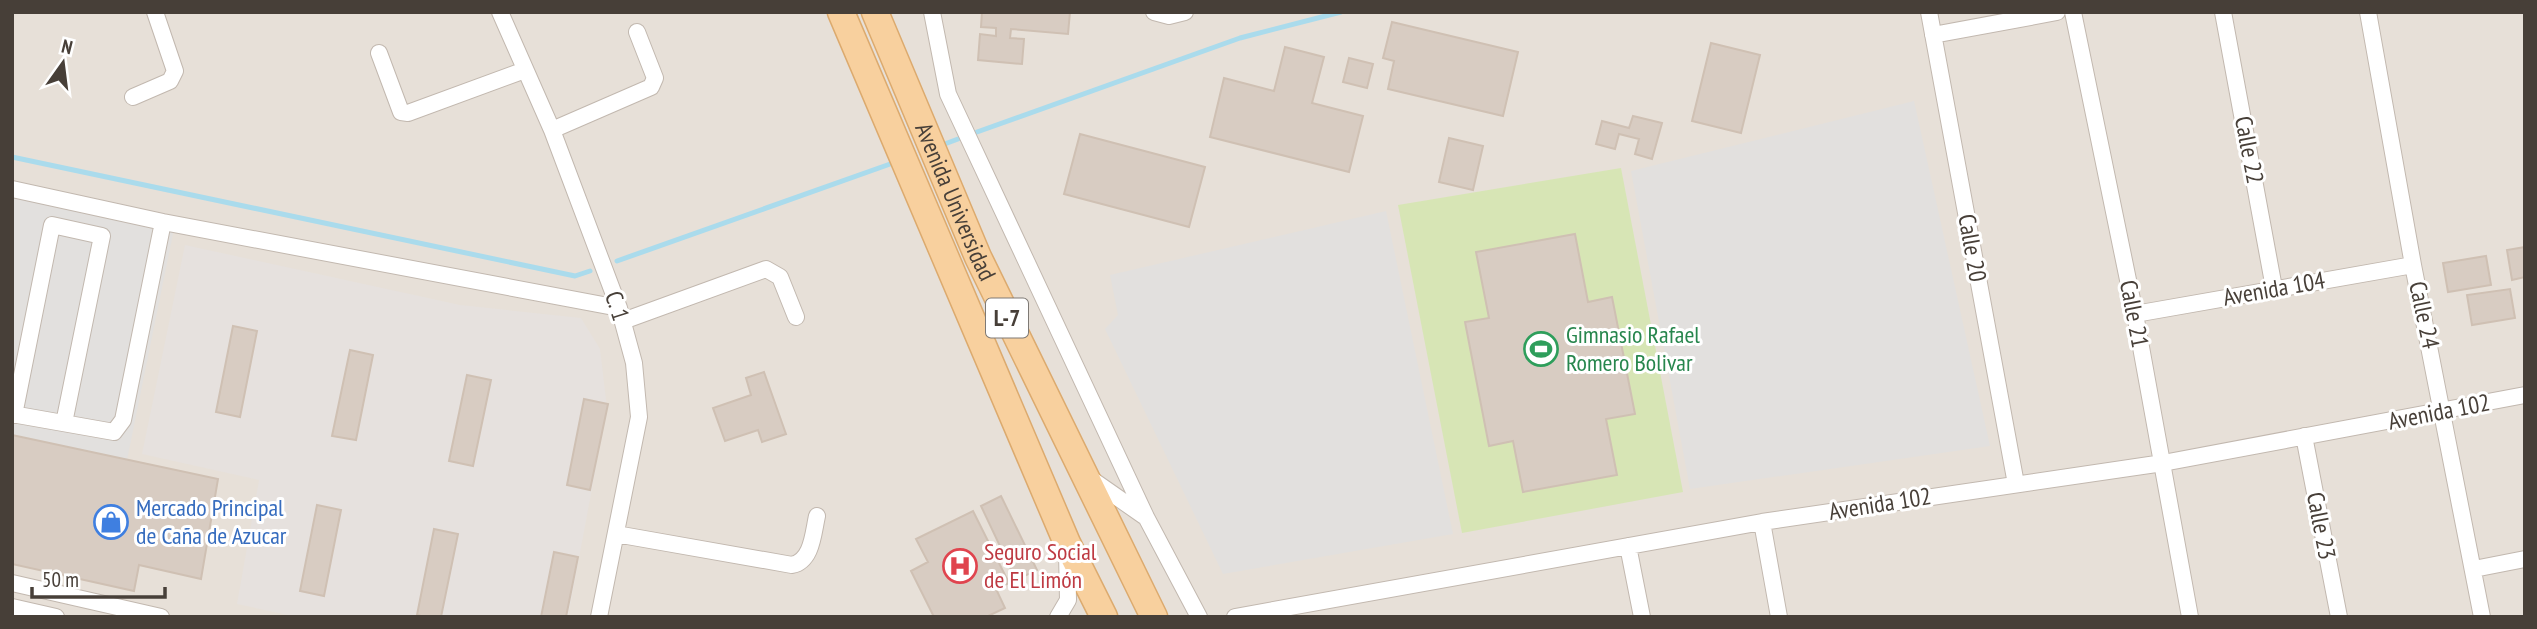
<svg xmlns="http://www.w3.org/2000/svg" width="2537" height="629" viewBox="0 0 2537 629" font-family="'PT Sans Narrow',sans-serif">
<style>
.residential{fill:#e7e0d8}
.industrial{fill:#e6e1de}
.green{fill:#d7e5b5}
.parking{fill:#e2e0de}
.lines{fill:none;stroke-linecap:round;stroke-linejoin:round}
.stream{stroke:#aadbec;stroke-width:5}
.building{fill:#d8ccc2;stroke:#cfc0b3;stroke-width:2}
.minor-casing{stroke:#c2b8af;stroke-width:18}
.primary-casing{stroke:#dcaa6e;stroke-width:29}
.minor{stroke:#fff;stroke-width:16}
.primary{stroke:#f8d09e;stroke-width:26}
.labels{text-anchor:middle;stroke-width:6;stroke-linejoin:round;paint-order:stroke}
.shield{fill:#fff;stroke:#7e7974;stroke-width:2}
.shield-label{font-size:23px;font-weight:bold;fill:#473f38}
.street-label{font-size:24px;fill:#473f38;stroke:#fff}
.leisure-label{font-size:24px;fill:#27864d;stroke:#fff;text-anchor:start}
.shop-label{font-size:24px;fill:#366cbe;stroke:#fff;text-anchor:start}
.health-label{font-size:24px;fill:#be3a42;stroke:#fff;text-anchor:start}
</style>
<rect width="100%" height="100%" fill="#f4efe9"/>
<!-- residential -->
<path class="residential" d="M12 12H2525V617H12Z"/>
<!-- industrial -->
<path class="industrial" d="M185 245 460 305 581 318 600 349 607 408 568 617H297L237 604 259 480 142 454Z"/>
<!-- green -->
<path class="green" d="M1621 168 1683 492 1462 533 1398 205Z"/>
<!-- parking -->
<path class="parking" d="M1914 101 1990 446 1690 489 1631 171Z
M12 190 175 224 127 460 12 436Z
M1386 211 1453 534 1223 574 1105 329 1118 315 1110 275Z"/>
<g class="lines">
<!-- stream -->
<path class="stream" d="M977 132 1240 38 1341 12
M942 145 958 139
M12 157 575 276 590 271
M617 261 893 163"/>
</g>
<!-- building -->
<path class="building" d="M982 12H1070L1068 34 1011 29 1010 38 1024 39 1022 64 978 60 980 34 996 36V28L981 27Z
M1392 22 1518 52 1503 116 1388 89 1394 61 1383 58Z
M1711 43 1760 55 1741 133 1692 121Z
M1285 47 1324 57 1312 103 1363 116 1349 172 1210 137 1224 78 1274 91Z
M1349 58 1373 64 1367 88 1343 82Z
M1633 116 1662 123 1652 159 1635 154 1639 139 1619 134 1615 149 1596 144 1602 121 1629 128Z
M1080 134 1205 167 1189 227 1064 194Z
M1449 138 1483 146 1473 190 1439 182Z
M1575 234 1588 302 1612 297 1635 414 1606 419 1617 475 1523 492 1513 441 1489 446 1465 322 1489 318 1476 252Z
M2525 247V277L2512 280 2507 250Z
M2486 256 2491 285 2448 292 2443 263Z
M2510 289 2515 318 2472 325 2467 295Z
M233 326 257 331 240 417 216 412Z
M350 350 373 355 356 440 332 436Z
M764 372 786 434 762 442 758 430 725 441 713 408 751 395 746 378Z
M467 375 491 380 473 466 449 461Z
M584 399 608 404 590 490 567 485Z
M12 435 218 479 201 579 139 565 134 591 12 564Z
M1001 496 1037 570 1016 580 981 506Z
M317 505 341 510 324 596 300 591Z
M973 511 1009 583 996 589 1005 608 986 617H934L911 571 928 562 916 539Z
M434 529 458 534 441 617H425L417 615Z
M554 552 578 557 566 617H541Z"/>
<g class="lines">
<!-- minor casing -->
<g class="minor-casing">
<path id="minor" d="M500 12 552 130 619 308 634 363 639 417 599 617
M932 12 948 94 1146 517 1199 617
M1154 12 1169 16 1185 12
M1929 12 2016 484
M2073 12 2135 314 2190 617
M2223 12 2274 288
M2368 12 2413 265 2482 617
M1933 35 2057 12
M379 53 401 112 408 113 525 70
M133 97 170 81 175 71 155 12
M552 130 651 87 655 78 637 32
M12 189 163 222 619 308
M2135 314 2413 265
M623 321 766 269 780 277 796 317
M12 414 114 432 123 420 163 222
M14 415 52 225 102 236 64 423
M2304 436 2339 617
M1091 479 1144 516
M1762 522 1779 617
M616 534 792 565C812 561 813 534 817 516
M1628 546 1642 617
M2474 569 2525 559
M12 583 161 617
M12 607 56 617
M1058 617 1068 600 1067 552
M1235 617 1762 522 2163 463 2525 395"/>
</g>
<!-- primary casing -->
<g class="primary-casing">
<g id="primary">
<path d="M841 12 1067 543 1104 617"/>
<path id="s1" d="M875 12 978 257 1154 617"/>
</g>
</g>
<!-- minor -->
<use href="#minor" class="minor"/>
<!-- primary -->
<use href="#primary" class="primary"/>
</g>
<!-- icons -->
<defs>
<g id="stadium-ring" transform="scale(1.75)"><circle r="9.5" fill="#fff" stroke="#2e9e5b" stroke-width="1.5"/><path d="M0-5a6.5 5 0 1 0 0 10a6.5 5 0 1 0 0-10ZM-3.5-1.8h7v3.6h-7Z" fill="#2e9e5b"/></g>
<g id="shop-ring" transform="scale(1.75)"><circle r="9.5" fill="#fff" stroke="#3f7fe0" stroke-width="1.5"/><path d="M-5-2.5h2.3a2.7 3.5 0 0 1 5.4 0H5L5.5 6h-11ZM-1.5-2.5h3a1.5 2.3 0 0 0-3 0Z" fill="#3f7fe0"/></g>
<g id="hospital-ring" transform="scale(1.75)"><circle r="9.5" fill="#fff" stroke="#e0444e" stroke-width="1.5"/><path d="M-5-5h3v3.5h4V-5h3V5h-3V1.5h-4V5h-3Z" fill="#e0444e"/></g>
</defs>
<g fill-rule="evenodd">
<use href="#stadium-ring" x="1541" y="349"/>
<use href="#shop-ring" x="111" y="522"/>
<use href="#hospital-ring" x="960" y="566"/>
</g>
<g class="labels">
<!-- shield labels -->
<rect class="shield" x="986" y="298.5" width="42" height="39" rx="5"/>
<g class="shield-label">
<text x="1007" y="326">L-7</text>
</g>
<!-- street labels -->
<g class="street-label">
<text transform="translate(2249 150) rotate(79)" y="8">Calle 22</text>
<text dy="8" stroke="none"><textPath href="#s1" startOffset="206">Avenida Universidad</textPath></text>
<text transform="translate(1972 248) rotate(80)" y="8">Calle 20</text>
<text transform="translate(2274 289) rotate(-10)" y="8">Avenida 104</text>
<text transform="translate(617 306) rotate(72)" y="8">C. 1</text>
<text transform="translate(2134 314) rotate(79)" y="8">Calle 21</text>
<text transform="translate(2424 315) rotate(78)" y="8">Calle 24</text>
<text transform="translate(2439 412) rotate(-11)" y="8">Avenida 102</text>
<text transform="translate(1880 504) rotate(-9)" y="8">Avenida 102</text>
<text transform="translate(2321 526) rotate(79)" y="8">Calle 23</text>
</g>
<!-- leisure labels -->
<g class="leisure-label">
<text x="1566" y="343">Gimnasio Rafael<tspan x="1566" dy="28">Romero Bolivar</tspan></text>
</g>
<!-- shop labels -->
<g class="shop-label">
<text x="136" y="516">Mercado Principal<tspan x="136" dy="28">de Caña de Azucar</tspan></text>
</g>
<!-- health labels -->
<g class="health-label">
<text x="984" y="560">Seguro Social<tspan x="984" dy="28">de El Limón</tspan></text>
</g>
</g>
<!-- border -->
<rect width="2537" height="629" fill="none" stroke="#473f38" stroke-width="28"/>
<!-- north arrow -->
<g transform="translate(63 63) rotate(14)" stroke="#ffffff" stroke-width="5" paint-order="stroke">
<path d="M0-5L12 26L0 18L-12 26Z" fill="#473f38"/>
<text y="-10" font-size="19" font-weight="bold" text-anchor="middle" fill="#473f38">N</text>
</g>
<!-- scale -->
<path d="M32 587v10h133v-10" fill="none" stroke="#473f38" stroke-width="3.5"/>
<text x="42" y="587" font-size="21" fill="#473f38" stroke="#ffffff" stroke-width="5" paint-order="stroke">50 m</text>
</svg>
